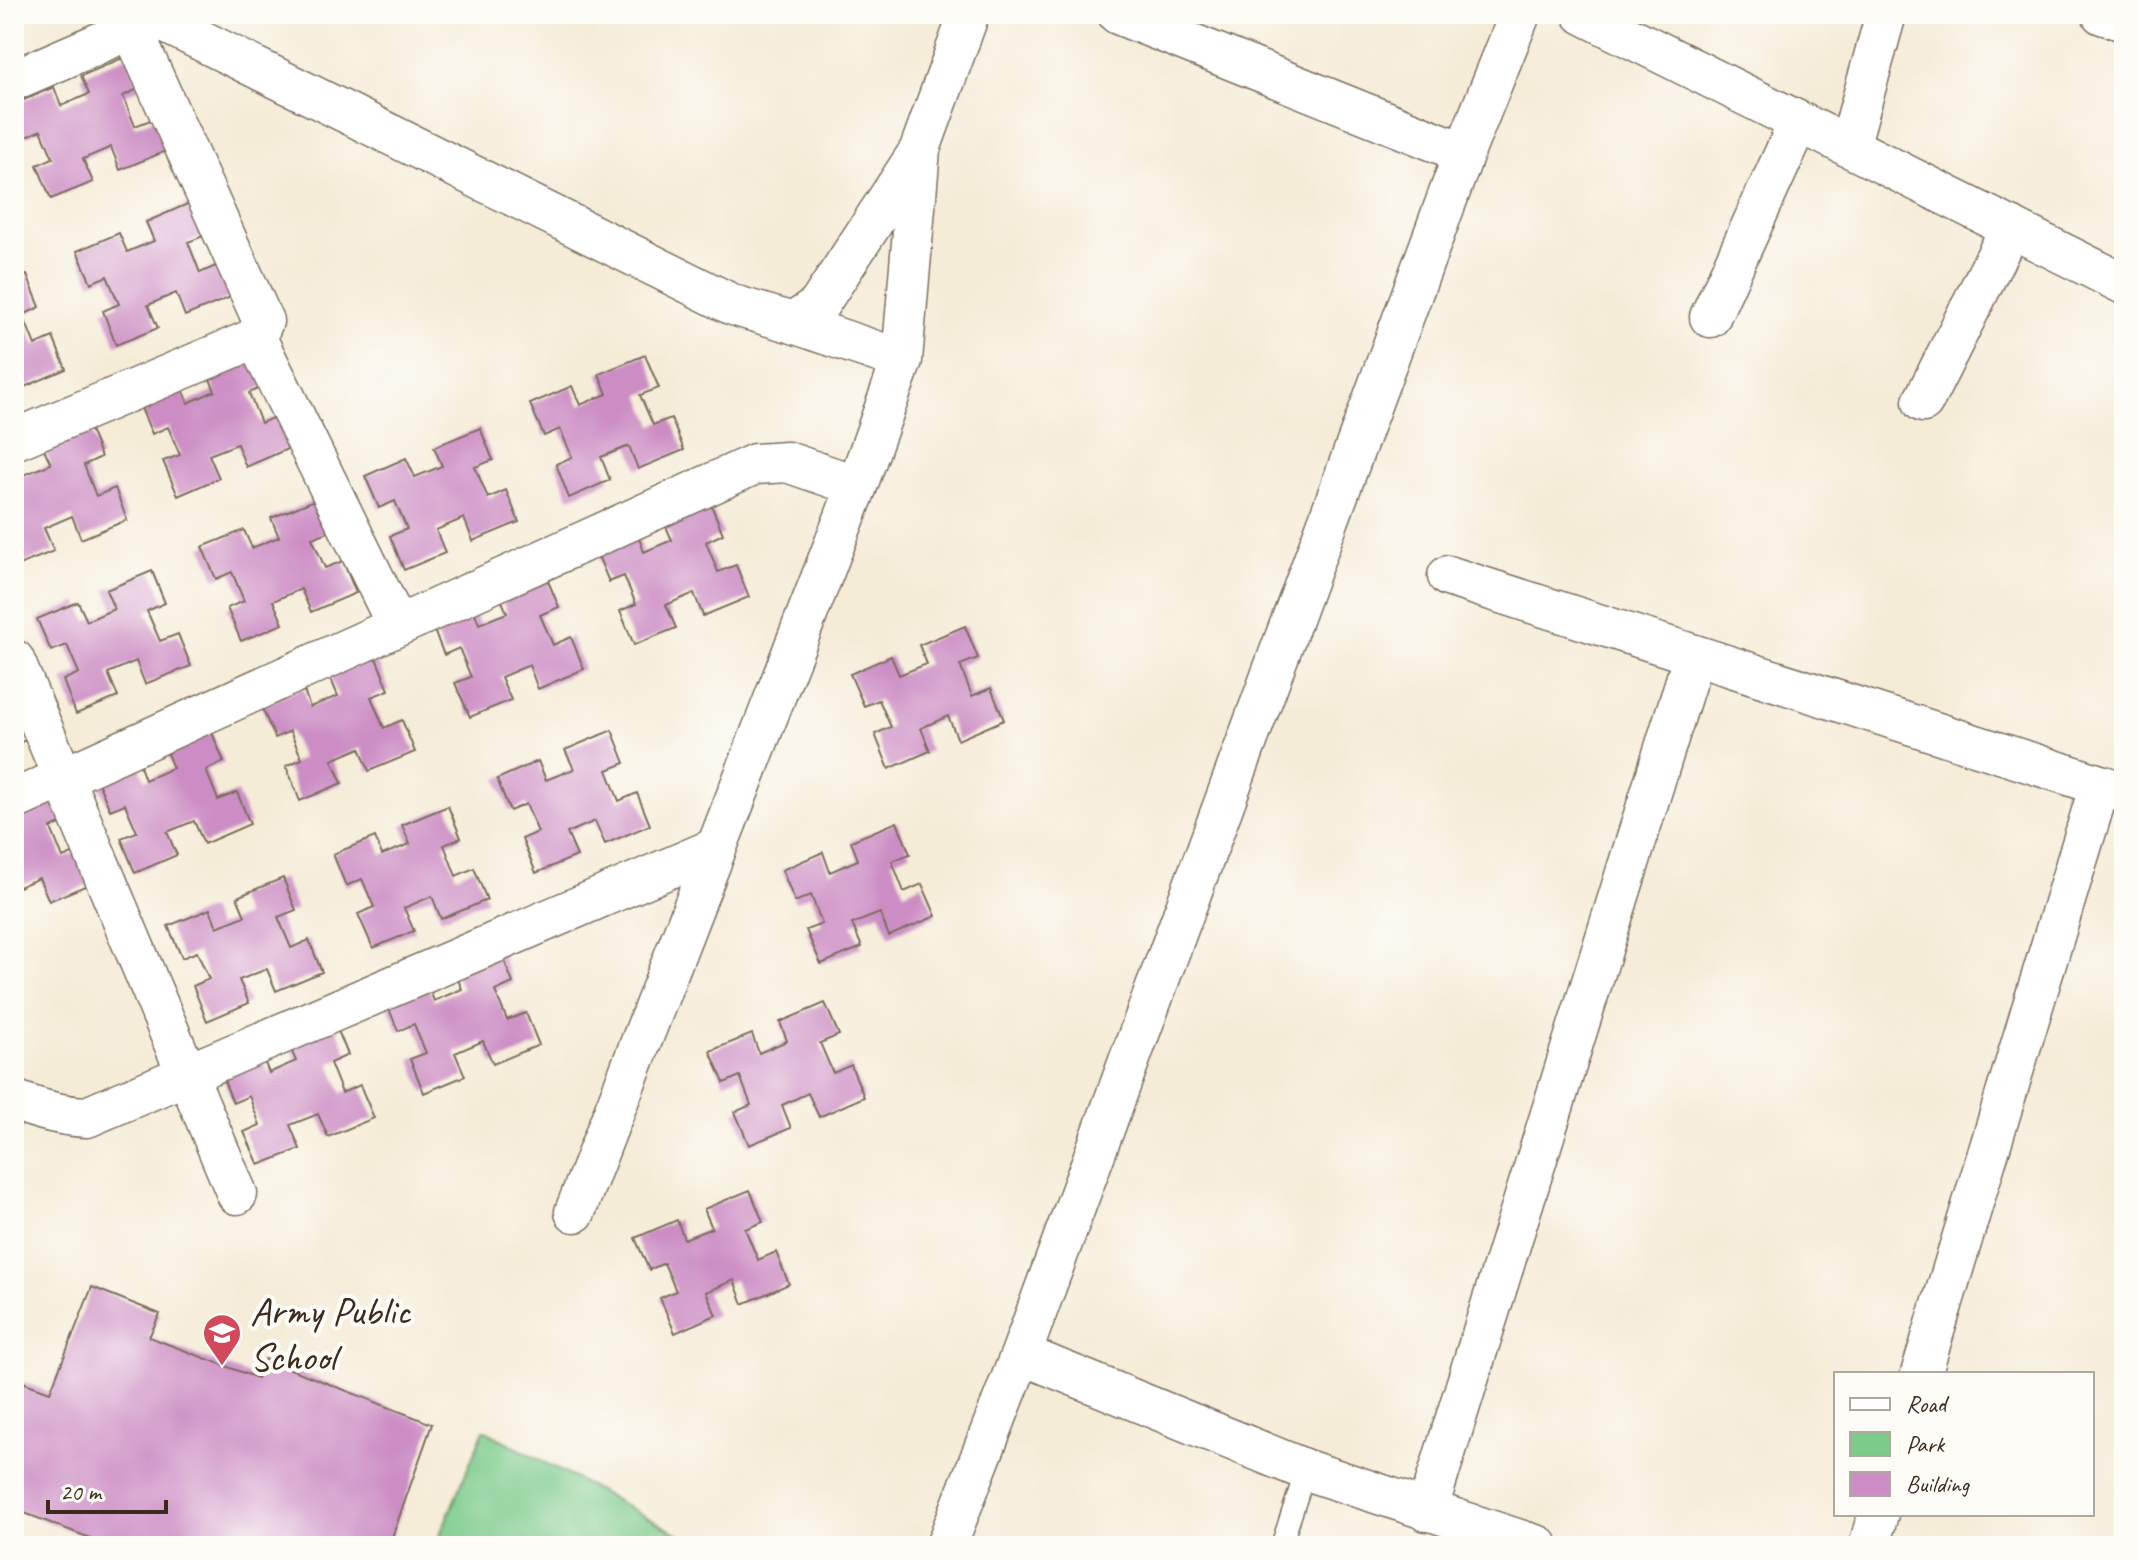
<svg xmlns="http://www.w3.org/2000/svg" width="2138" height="1560" viewBox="0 0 2138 1560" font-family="Caveat,sans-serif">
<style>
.green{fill:#7ccb8b;stroke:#5c7a54;stroke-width:2}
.building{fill:#cc8dc4}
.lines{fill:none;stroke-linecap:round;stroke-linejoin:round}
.service-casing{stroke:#7c6e5f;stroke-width:23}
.minor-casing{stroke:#7c6e5f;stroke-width:43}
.service{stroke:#fff;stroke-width:20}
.minor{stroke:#fff;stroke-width:40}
.labels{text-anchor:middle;stroke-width:8;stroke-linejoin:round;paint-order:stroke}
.poi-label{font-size:40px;fill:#3b2a1e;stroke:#fdfcf7;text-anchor:start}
</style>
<rect width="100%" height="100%" fill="#fdfcf7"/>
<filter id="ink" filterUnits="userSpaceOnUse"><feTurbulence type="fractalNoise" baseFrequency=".0125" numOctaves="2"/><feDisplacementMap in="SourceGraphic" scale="16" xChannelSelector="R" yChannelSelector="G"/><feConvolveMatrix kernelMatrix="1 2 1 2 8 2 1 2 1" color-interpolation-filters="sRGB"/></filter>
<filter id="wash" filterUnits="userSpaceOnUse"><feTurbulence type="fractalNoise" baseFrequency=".006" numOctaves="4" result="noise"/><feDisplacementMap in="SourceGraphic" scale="32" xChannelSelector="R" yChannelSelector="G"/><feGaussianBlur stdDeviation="1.8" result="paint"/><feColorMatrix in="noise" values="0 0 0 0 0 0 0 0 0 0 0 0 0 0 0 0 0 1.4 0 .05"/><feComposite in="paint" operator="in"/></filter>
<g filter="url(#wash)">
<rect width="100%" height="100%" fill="#f5ecd8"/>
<!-- green -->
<path class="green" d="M484 1430 701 1546H435Z"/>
<g id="blocks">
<!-- building -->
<path class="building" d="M127 56 140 88 123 96 135 126 153 119 166 151 120 170 111 147 83 159 93 182 51 199 37 165 53 158 41 130 26 137 14 104 54 87 61 106 89 94 81 76Z
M192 202 206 235 188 242 200 273 218 265 231 297 185 316 176 293 148 305 158 328 116 345 103 311 119 304 107 276 91 283 77 251 119 233 127 252 154 241 146 222Z
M27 275 40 307 23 315 35 345 53 337 66 369 20 389 14 373V280Z
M254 353 267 385 249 393 261 423 279 415 292 447 246 467 237 444 209 455 219 478 178 496 163 461 180 455 168 427 152 434 138 401 180 383 188 403 215 391 207 372Z
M645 355 659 388 640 395 653 425 671 418 684 450 638 469 629 446 601 457 610 480 569 498 556 464 572 457 560 429 544 436 530 404 572 386 580 405 607 394 599 374Z
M88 425 101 457 84 465 96 496 115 488 127 520 81 539 72 516 44 528 54 551 14 567V455L23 475 51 464 42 445Z
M480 428 493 460 475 467 488 498 506 490 519 522 473 541 464 518 436 530 445 553 404 570 390 536 407 529 395 501 379 508 365 476 406 458 415 477 442 466 434 447Z
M317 499 331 531 312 538 325 568 343 561 356 593 311 612 301 589 273 601 283 624 241 641 227 608 244 601 232 572 216 579 202 547 244 530 252 548 279 537 271 518Z
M710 502 723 534 706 542 718 572 736 565 749 597 703 616 694 593 666 605 676 628 634 645 620 611 636 604 624 576 609 582 596 551 637 533 644 552 672 540 664 522Z
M152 571 165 603 147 611 160 641 178 634 191 666 145 684 136 661 108 673 118 697 76 714 63 680 79 673 67 645 51 651 37 619 78 602 87 621 114 609 106 590Z
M545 574 559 607 540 615 553 645 571 637 584 669 538 689 529 665 501 677 511 700 470 717 455 683 471 677 459 648 444 655 431 623 472 605 479 624 507 613 499 594Z
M965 626 978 658 960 665 972 696 991 688 1004 720 958 740 948 716 921 728 930 751 889 769 875 734 891 727 879 700 864 706 850 674 891 656 899 675 927 664 919 645Z
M376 658 389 690 371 697 384 728 402 720 415 752 369 771 360 748 332 760 342 783 300 801 286 766 302 759 290 731 275 738 261 706 303 688 310 707 338 696 330 677Z
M14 710 26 740 14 745Z
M211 730 224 762 206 770 218 800 237 792 250 824 204 844 194 821 167 832 177 855 135 873 121 838 137 832 125 804 110 810 96 778 138 761 145 780 173 768 165 749Z
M612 730 625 763 607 770 619 801 637 793 650 825 605 844 595 821 567 833 577 856 536 873 522 839 538 832 526 804 510 811 497 779 538 761 546 780 574 769 565 750Z
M55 788 69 820 51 828 63 858 82 850 95 882 49 901 39 878 14 889V828L18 826 14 818Z
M448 806 461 838 444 845 456 876 474 868 487 900 441 919 432 896 404 908 414 931 373 948 358 914 374 907 362 879 346 886 333 854 375 837 382 855 410 844 402 825Z
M897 822 910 854 892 861 904 892 922 884 936 916 889 936 880 913 852 924 862 947 821 964 806 930 822 924 811 895 795 902 782 870 823 852 830 872 858 860 851 841Z
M283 878 296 910 278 917 291 948 309 940 322 972 276 991 267 969 239 980 249 1003 207 1021 193 986 209 979 197 952 182 958 168 926 210 909 217 927 245 916 237 897Z
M500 950 513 983 495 991 507 1020 526 1013 539 1045 493 1064 483 1041 455 1053 465 1076 424 1093 410 1059 426 1053 414 1024 398 1031 385 999 426 981 434 1001 462 989 454 970Z
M825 1003 839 1035 820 1043 833 1073 851 1065 864 1097 819 1117 808 1093 782 1105 791 1128 749 1145 735 1112 751 1105 740 1076 724 1083 710 1051 752 1034 759 1053 787 1041 780 1022Z
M335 1023 348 1055 330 1063 342 1093 360 1085 374 1118 328 1137 318 1114 290 1125 300 1149 259 1165 244 1132 260 1125 249 1096 233 1103 220 1071 261 1054 269 1073 296 1061 288 1043Z
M750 1190 763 1222 745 1229 758 1260 776 1252 789 1284 743 1304 734 1280 706 1292 716 1315 675 1333 660 1298 676 1291 664 1263 649 1270 635 1238 677 1220 684 1239 712 1228 704 1209Z
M92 1287 160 1314 149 1337 257 1378 265 1359 432 1424 389 1546H111L14 1509V1379L50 1392Z"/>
</g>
</g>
<g filter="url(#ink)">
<use href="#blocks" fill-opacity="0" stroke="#7c6e5f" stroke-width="2"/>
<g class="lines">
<!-- service casing -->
<g class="service-casing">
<path id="service" d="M1281 1546 1306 1470"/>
</g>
<!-- minor casing -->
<g class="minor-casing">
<path id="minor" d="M148 14 733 305 793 323 902 360
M1118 14 1464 153
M1583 14 2124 284
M2102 14 2124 21
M14 80 157 18
M1849 147 1886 14
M1710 317 1799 122
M793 323 818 306 918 153
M256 338 397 625
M1923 402 2011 227
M14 440 256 338 263 321 132 29
M1448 576 2100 785
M14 660 237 1194
M14 800 755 464 787 462 857 486
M14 1100C39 1110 61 1116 87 1117L716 848
M575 1212 857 486 902 360 920 149 969 14
M1021 1354 1306 1470 1538 1546
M1921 1374 2100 785 2123 792
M1427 1511 1694 655
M946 1546 1021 1354 1464 153 1520 14
M1869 1546 1878 1514"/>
</g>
<!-- service -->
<use href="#service" class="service"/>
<!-- minor -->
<use href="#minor" class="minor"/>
</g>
</g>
<!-- icons -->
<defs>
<g id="school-pin" transform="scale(2)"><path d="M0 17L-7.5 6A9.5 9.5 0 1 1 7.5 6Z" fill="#d1495b" stroke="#fdfcf7"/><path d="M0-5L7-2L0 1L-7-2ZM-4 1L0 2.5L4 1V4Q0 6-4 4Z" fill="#fff"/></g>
</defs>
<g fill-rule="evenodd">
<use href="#school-pin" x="222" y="1333"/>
</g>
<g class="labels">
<!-- poi labels -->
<g class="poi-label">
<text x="250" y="1324">Army Public<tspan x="250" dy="46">School</tspan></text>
</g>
</g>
<!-- margin -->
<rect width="2138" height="1560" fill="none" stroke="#fdfcf7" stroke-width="48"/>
<!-- legend -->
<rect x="1834" y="1372" width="260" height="144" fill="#fdfcf7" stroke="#afa8a0" stroke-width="2"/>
<rect x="1850" y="1398" width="40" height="12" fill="#ffffff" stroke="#afa8a0" stroke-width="2"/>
<text x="1906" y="1412" font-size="24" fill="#3b2a1e">Road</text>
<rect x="1850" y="1432" width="40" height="24" fill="#7ccb8b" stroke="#afa8a0" stroke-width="2"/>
<text x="1906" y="1452" font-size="24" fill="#3b2a1e">Park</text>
<rect x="1850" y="1472" width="40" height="24" fill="#cc8dc4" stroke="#afa8a0" stroke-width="2"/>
<text x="1906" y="1492" font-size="24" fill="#3b2a1e">Building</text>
<!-- scale -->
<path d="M48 1500v12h118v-12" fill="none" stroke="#3b2a1e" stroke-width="4"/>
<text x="60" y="1500" font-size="24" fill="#3b2a1e" stroke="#fdfcf7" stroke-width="6" paint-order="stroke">20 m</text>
</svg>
